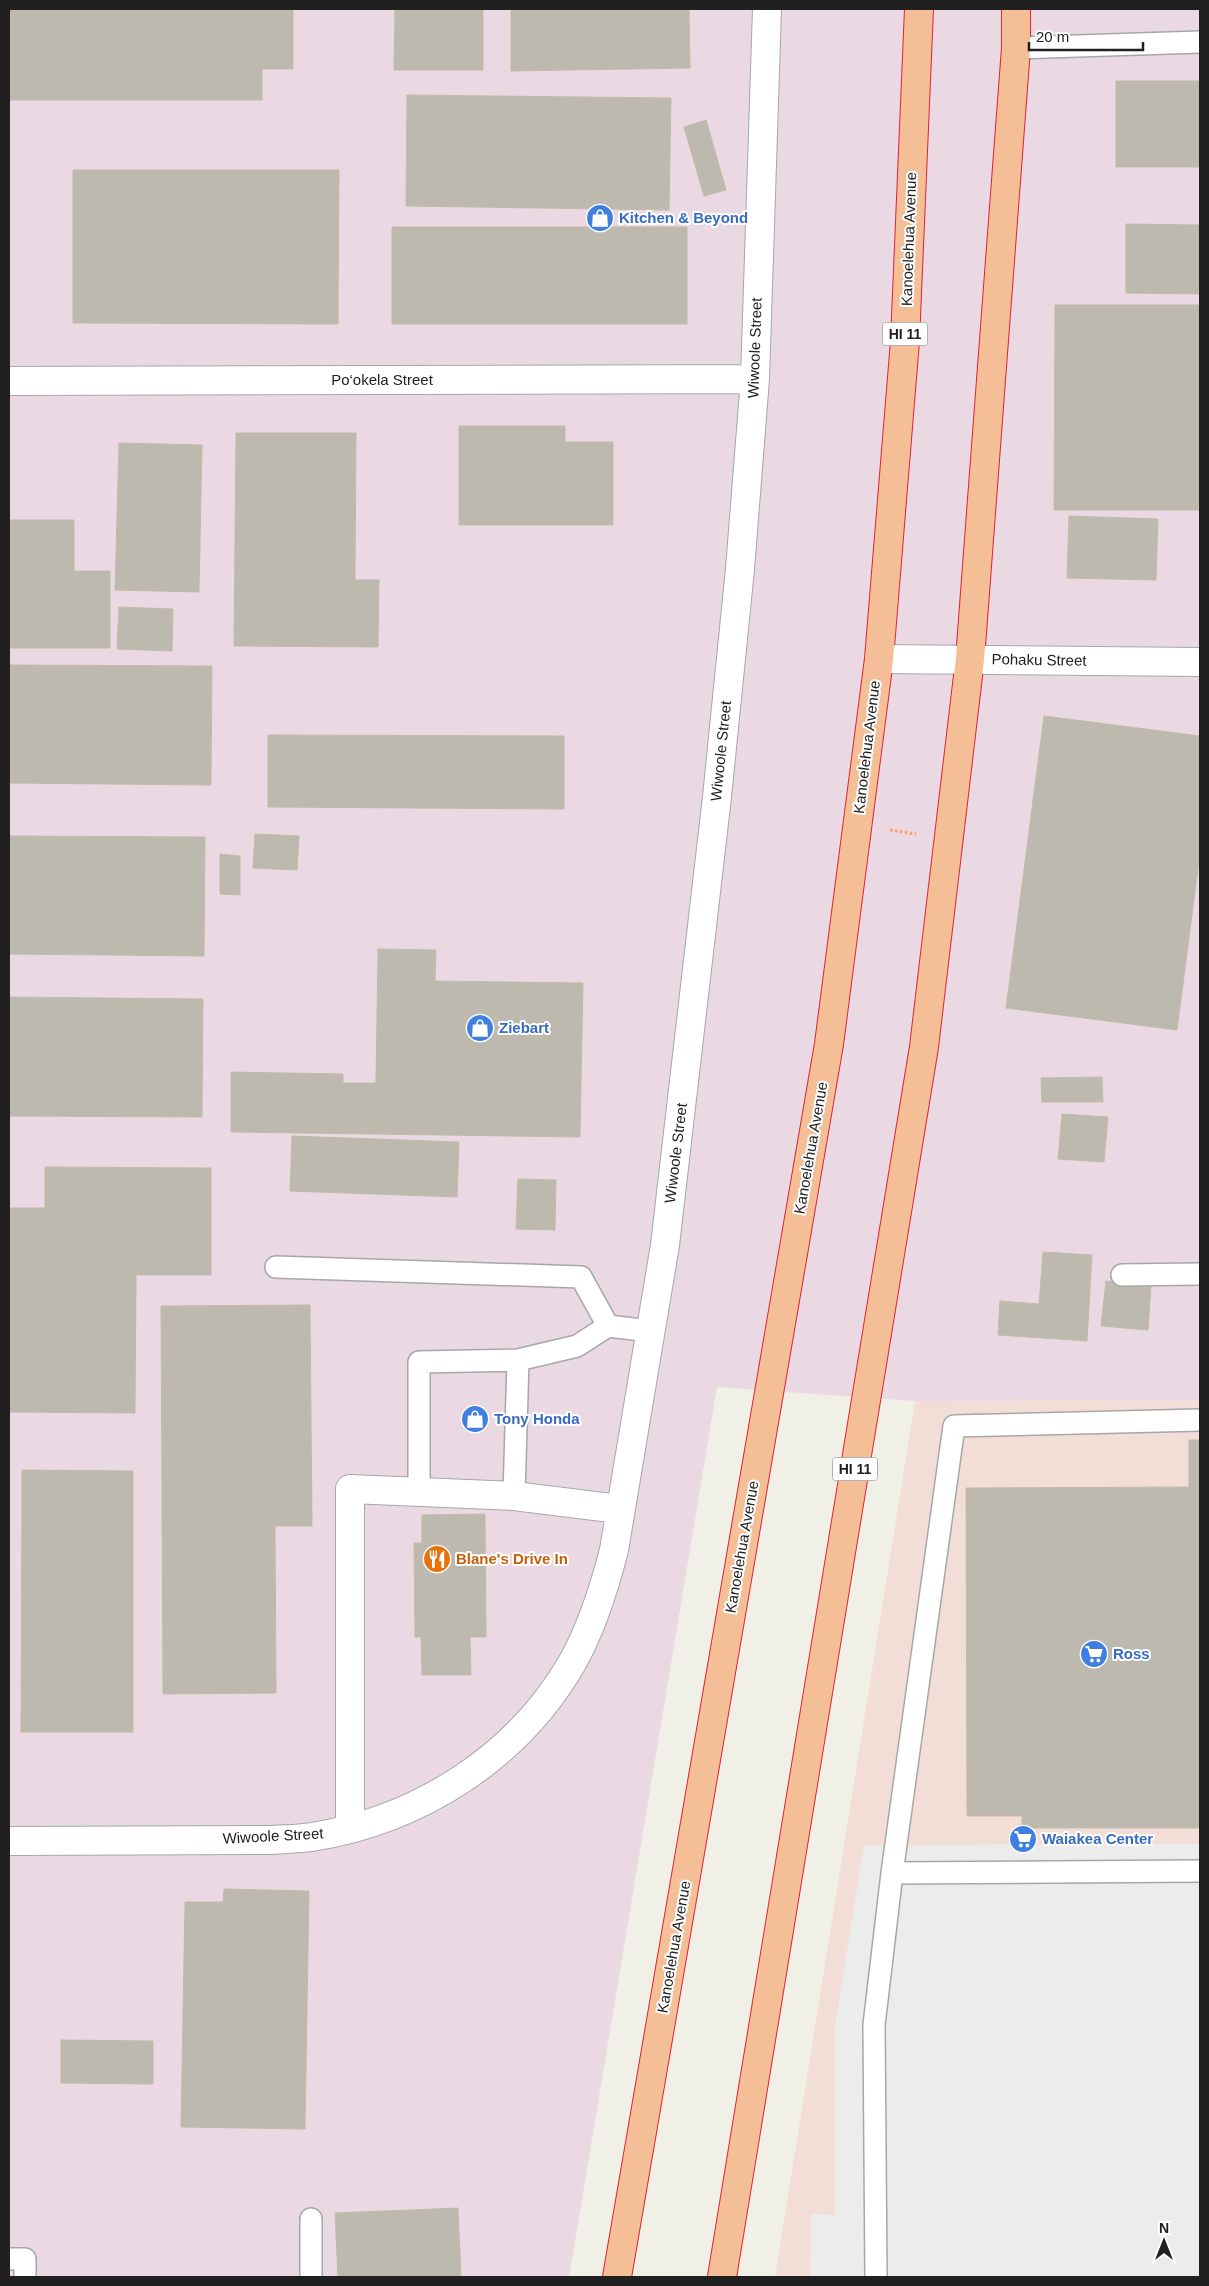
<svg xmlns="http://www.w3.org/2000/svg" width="1209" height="2286" viewBox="0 0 1209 2286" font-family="Arial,sans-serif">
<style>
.commercial{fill:#f2ded6}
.industrial{fill:#ead8e2}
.parking{fill:#ececec}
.building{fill:#beb9af;stroke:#c3bba8}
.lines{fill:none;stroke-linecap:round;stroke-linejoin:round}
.service-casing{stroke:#a7a7a7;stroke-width:24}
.minor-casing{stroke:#a7a7a7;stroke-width:30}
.trunk-casing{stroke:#e02234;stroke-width:30}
.path{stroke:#fe9e6b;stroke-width:3;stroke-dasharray:2.5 2.5;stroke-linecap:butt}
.service{stroke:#fff;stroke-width:21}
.minor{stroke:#fff;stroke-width:28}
.trunk{stroke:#f4bf96;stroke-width:28}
.labels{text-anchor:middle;stroke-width:4;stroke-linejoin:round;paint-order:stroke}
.shield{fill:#fff;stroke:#636363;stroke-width:1}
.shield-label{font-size:14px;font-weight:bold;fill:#202020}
.shop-label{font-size:15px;font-weight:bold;fill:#366cbe;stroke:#fff;text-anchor:start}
.street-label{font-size:15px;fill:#202020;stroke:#fff}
.food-label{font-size:15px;font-weight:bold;fill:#c56008;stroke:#fff;text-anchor:start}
</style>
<rect width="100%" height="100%" fill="#f1f0e6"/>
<!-- commercial -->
<path class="commercial" d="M1200 1400V2277H775L915 1401Z"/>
<!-- industrial -->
<path class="industrial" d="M9 9H1200V1400L915 1401 717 1387 569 2277H9Z"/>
<!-- parking -->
<path class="parking" d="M1200 1844V2277H810L811 2214 835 2215V2026L864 1845Z"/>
<!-- building -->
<path class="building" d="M9 9H293V69H262V100H9Z
M395 9H483V70H394Z
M511 9H689L690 68 511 71Z
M1116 81H1200V167H1116Z
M407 95 671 98 669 210 406 206Z
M706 120 726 190 704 196 684 127Z
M73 170H339L338 324 73 323Z
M1126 224 1200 225V294L1126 293Z
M392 227H687V324H392Z
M1055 305H1200V510H1054Z
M459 426H565V442H613V525H459Z
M236 433H356L355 580H379L378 647 234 646Z
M119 443 202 445 199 592 115 590Z
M1069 516 1158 519 1156 580 1067 578Z
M9 520H74V571H110V648H9Z
M119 607 173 609 172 651 117 649Z
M9 665 212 666 211 785 9 783Z
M1044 716 1200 736V853L1177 1030 1006 1008Z
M268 735 564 736V809L268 807Z
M255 834 299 836 297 870 253 868Z
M9 836 205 837 204 956 9 954Z
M220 854 240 856V895L220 894Z
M378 949 436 950 435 981 583 983 580 1137 231 1132V1072L343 1074V1083H376Z
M9 997 203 999 202 1117 9 1116Z
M1102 1077 1103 1102H1042L1041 1078Z
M1062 1114 1108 1117 1104 1162 1058 1159Z
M292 1136 459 1142 457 1197 290 1191Z
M45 1167 211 1168V1275H136L135 1413 9 1412V1208H45Z
M518 1179 556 1180 555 1230 516 1229Z
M1043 1252 1092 1255 1087 1341 998 1335 1000 1301 1039 1304Z
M1106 1281 1151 1285 1148 1330 1101 1326Z
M310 1305 312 1526H275L276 1693 163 1694 161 1306Z
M1189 1440H1200V1822L1198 1828H1022V1816H967L966 1488 1189 1487Z
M22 1470 133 1471V1732H21Z
M485 1514 486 1637H470L471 1675H422L421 1637H415L414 1543H422V1515Z
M224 1889 309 1891 305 2129 181 2127 185 1902H223Z
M61 2040 153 2041V2084L61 2083Z
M458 2208 461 2277H338L335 2213Z"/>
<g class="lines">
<!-- service casing -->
<g class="service-casing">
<path id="service" d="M1016 48 1200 42
M276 1267 581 1277 608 1326
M1122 1275 1200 1274
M419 1491V1362L518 1360 577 1346 608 1326 650 1331
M514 1496 518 1360
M892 1873 1200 1871
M9 2259H25V2277
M311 2277V2219
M876 2277 874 2025 892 1873 954 1426 1200 1420"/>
</g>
<!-- minor casing -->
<g class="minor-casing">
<path id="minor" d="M9 381 755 379
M879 659 1200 662
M350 1829V1489L514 1496 619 1509
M9 1841 270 1840C284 1839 298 1839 312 1837 419 1820 517 1758 572 1663 592 1628 604 1589 614 1550L665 1245 717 797 740 569 755 379 767 9"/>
</g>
<!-- trunk casing -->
<g class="trunk-casing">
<path id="trunk" d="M617 2277 829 1044 879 659 905 341 919 9
M722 2277 924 1047 970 659 1016 48V9"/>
</g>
<!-- path -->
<path class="path" d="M890 830 916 834"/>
<!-- service -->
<use href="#service" class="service"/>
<!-- minor -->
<use href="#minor" class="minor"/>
<!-- trunk -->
<use href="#trunk" class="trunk"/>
</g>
<!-- icons -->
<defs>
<g id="shop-disc" transform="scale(1.4375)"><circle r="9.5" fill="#3f7fe0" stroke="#fff"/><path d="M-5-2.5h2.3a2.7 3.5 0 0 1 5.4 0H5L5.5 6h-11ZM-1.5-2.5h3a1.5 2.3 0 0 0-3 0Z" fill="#fff"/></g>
<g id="restaurant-disc" transform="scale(1.4375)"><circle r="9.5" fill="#e8710a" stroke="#fff"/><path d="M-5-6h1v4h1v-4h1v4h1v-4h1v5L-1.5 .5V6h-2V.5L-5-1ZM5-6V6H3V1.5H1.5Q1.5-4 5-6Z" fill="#fff"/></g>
<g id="supermarket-disc" transform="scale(1.4375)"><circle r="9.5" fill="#3f7fe0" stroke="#fff"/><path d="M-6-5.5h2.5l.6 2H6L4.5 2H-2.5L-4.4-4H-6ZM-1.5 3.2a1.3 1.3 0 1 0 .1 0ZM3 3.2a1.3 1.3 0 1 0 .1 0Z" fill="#fff"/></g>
</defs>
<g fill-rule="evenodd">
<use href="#shop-disc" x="600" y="218"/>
<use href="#shop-disc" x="480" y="1028"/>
<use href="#shop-disc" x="475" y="1419"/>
<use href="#restaurant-disc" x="437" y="1559"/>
<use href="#supermarket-disc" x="1094" y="1654"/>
<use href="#supermarket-disc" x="1023" y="1839"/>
</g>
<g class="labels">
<!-- shield labels -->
<g class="shield">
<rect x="882.5" y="322.5" width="45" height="23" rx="4"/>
<rect x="832.5" y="1457.5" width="45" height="23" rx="4"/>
</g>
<g class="shield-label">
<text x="905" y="339">HI 11</text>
<text x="855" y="1474">HI 11</text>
</g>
<!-- shop labels -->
<g class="shop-label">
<text x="619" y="223">Kitchen &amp; Beyond</text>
<text x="499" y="1033">Ziebart</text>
<text x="494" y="1424">Tony Honda</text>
<text x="1113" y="1659">Ross</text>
<text x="1042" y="1844">Waiakea Center</text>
</g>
<!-- street labels -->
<g class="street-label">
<text transform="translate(909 239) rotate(-88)" y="5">Kanoelehua Avenue</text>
<text transform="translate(755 348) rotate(-88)" y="5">Wiwoole Street</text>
<text x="382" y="385">Po‘okela Street</text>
<text transform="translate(1039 660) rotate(1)" y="5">Pohaku Street</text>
<text transform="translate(867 747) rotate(-83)" y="5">Kanoelehua Avenue</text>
<text transform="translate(721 751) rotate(-84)" y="5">Wiwoole Street</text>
<text transform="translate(811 1148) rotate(-80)" y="5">Kanoelehua Avenue</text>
<text transform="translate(676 1153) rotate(-83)" y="5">Wiwoole Street</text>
<text transform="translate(742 1547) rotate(-80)" y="5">Kanoelehua Avenue</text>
<text transform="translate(273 1836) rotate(-3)" y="5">Wiwoole Street</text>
<text transform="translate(674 1947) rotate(-80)" y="5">Kanoelehua Avenue</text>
</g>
<!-- food labels -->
<g class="food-label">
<text x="456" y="1564">Blane's Drive In</text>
</g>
</g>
<!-- border -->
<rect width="1209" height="2286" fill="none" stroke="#202020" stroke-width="20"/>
<!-- north arrow -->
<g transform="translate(1164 2241)" stroke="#ffffff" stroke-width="4" paint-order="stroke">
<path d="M0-4L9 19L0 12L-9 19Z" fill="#202020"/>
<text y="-8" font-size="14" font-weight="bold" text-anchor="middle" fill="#202020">N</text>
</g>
<!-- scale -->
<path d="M1029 42v8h114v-8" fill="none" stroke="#202020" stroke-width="2.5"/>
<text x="1036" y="42" font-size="15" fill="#202020" stroke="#ffffff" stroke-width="4" paint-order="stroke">20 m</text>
</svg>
